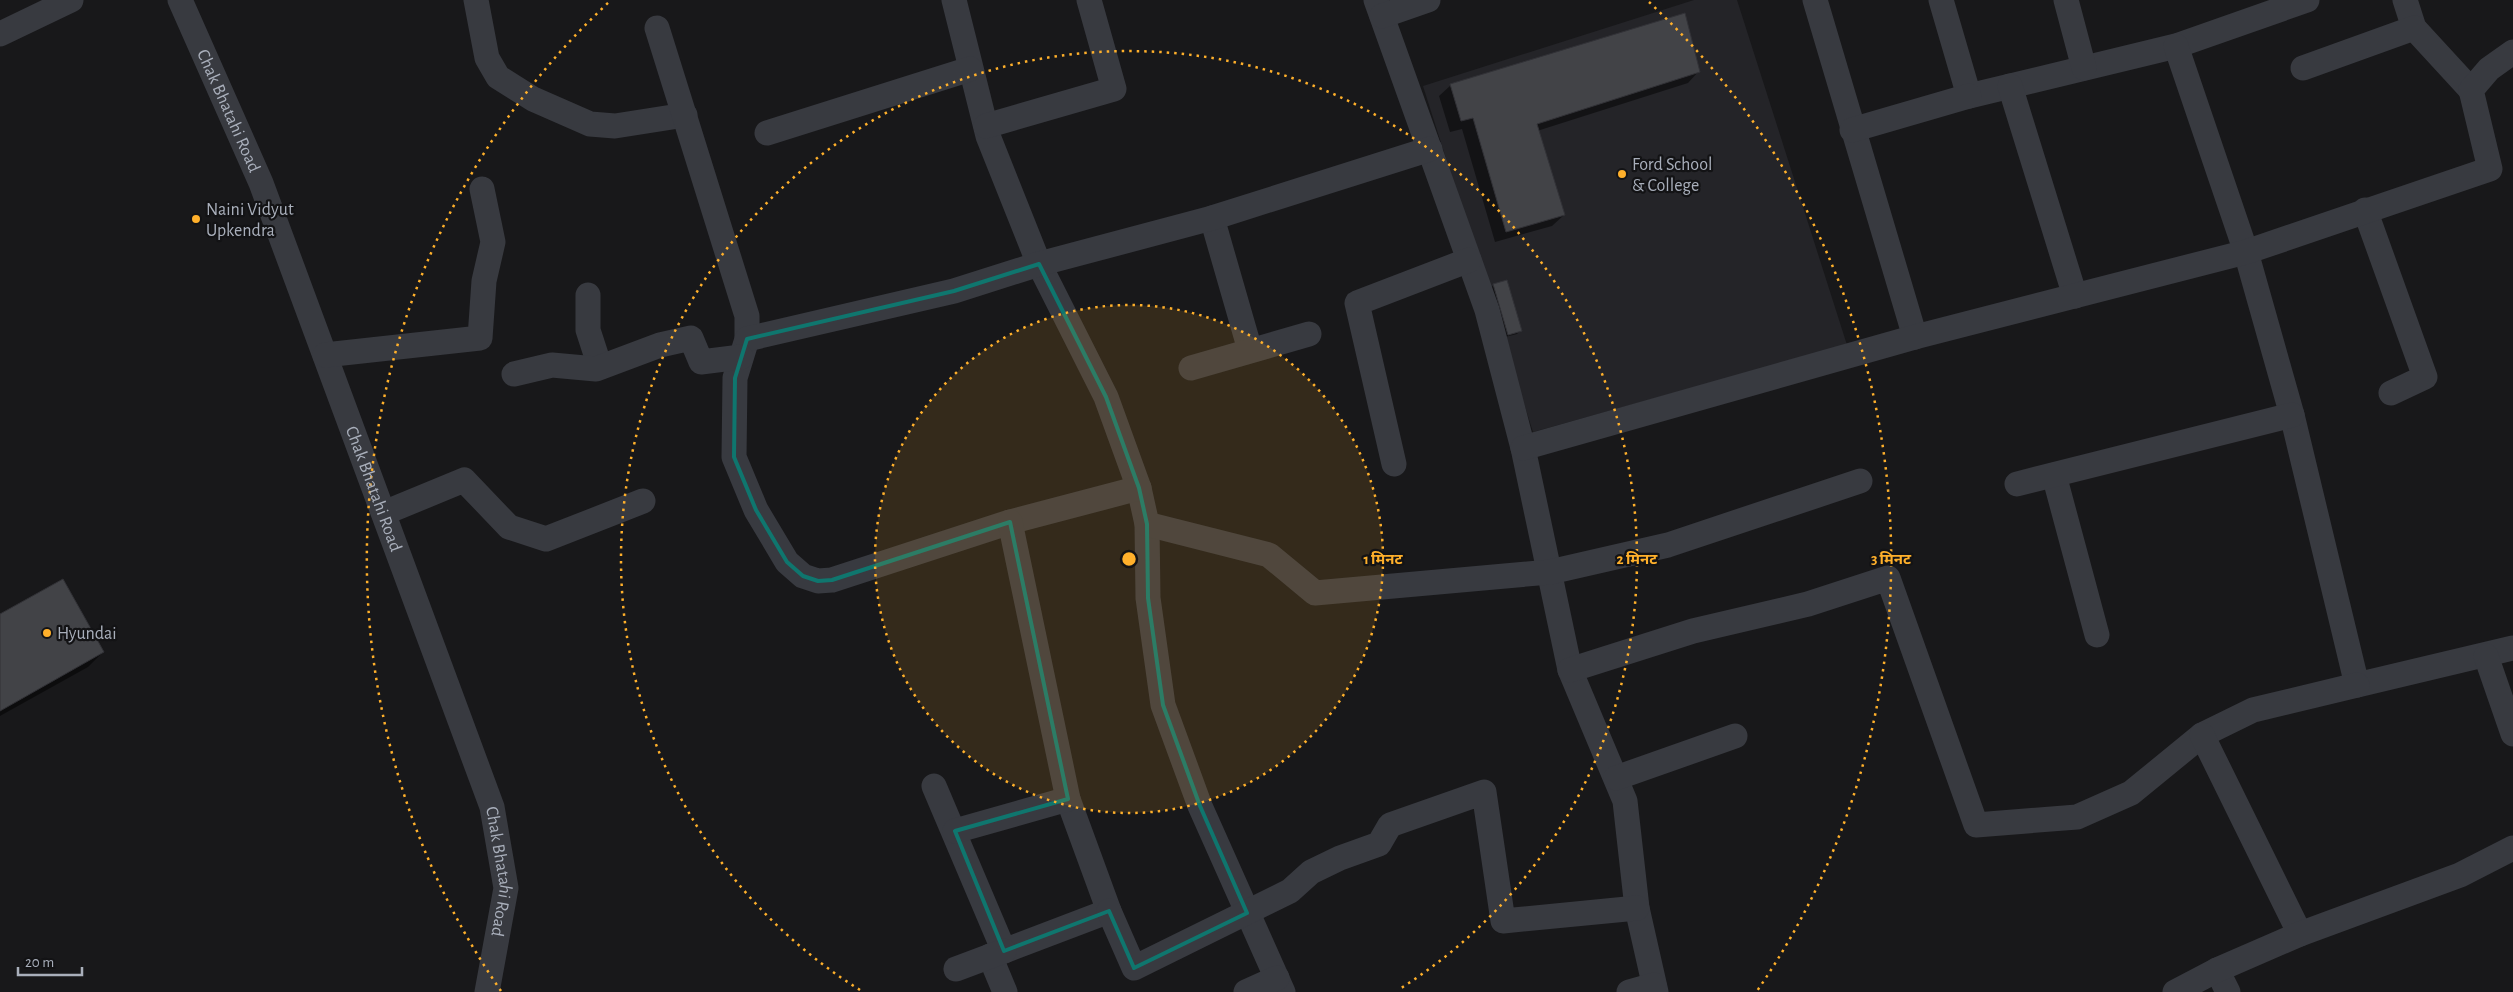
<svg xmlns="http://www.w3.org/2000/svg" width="2513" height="992" viewBox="0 0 2513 992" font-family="'Alegreya Sans','Noto Sans Devanagari',sans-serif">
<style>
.built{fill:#242428}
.shadow{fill:#0007}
.building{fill:#424347;stroke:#323237}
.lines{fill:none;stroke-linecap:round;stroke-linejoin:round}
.street{stroke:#383a40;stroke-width:25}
.marked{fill:none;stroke:#0f766e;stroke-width:4;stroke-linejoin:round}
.ring{fill:none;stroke:#ffb02b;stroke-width:2.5;stroke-dasharray:2.5 5}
.poi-dot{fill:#ffb02b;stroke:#131315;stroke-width:2}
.labels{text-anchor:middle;stroke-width:4.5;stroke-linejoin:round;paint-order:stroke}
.street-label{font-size:18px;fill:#a9afbb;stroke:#131315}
.poi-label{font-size:18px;fill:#a9afbb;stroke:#131315;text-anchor:start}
.centre{fill:#ffb02b;stroke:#131315;stroke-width:2.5}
.ring-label{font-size:15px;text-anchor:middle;font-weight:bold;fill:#ffb02b;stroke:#131315;stroke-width:4.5;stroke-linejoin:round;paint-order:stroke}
</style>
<rect width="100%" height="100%" fill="#18181a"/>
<!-- built -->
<path class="built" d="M1694 0H1737L1847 345 1533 432 1423 86Z"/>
<!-- shadow -->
<path class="shadow" d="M1699 71 1688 83 1537 131 1564 215 1552 226 1495 242 1462 129 1450 132 1439 96 1451 85Z
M1494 285 1521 330 1517 334 1505 337 1490 288Z
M0 616 103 652 88 667 0 716Z"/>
<!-- building -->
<path class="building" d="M1685 13 1700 72 1537 124 1565 215 1506 232 1473 118 1461 121 1450 84Z
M1507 280 1522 331 1508 335 1493 284Z
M63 579 104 652 0 711V614Z"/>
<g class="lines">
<!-- street -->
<g class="street">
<path id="s1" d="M180 0 261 183 492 807 506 888 487 992"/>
<path d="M476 0 487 58 498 77 533 99 590 124 615 126 685 115"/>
<path d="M954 0 988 136 1039 264 1106 397 1139 488 1147 524 1148 598 1163 705 1200 806 1283 992"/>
<path d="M1376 0 1487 310 1523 448 1570 670 1625 801 1637 908 1656 992"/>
<path d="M1815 0 1915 337"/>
<path d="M1941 0 1969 96 2176 46 2307 0"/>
<path d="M2066 0 2084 68"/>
<path d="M2405 0 2414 28"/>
<path d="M1382 16 1428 0"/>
<path d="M657 28 747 316V339L735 378 734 457 756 510 787 562 803 576 818 581 832 580 1010 522 1139 488"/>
<path d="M0 34 71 0"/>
<path d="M2176 46 2246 252 2292 415 2357 685 2513 648"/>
<path d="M2303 68 2414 28 2471 90"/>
<path d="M2010 86 2075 296"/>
<path d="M986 126 1114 89 1089 0"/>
<path d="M1852 130 1969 96"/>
<path d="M767 133 970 69"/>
<path d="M2365 210 2425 377 2391 393"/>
<path d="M1212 218 1250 350"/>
<path d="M588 295V330L600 367"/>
<path d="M747 339 954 291 1039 264 1212 218 1430 149"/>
<path d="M325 355 480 338 484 281 493 242 482 189"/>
<path d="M1191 368 1309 334"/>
<path d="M514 374 552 365 596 369 660 345 691 338 701 362 741 357"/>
<path d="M1523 448 1915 337 2246 252 2490 169 2471 90 2489 69 2513 52"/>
<path d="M1394 464 1357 303 1469 260"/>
<path d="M2054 475 2097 635"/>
<path d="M2017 484 2292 415"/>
<path d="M384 513 464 480 509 527 546 539 643 501"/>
<path d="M1147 524 1269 555 1315 593 1550 572 1668 545 1860 481"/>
<path d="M2486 656 2513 734"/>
<path d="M1570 670 1693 631 1808 604 1888 578 1976 825 2077 817 2131 793 2202 735 2253 710 2357 685"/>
<path d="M2202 735 2300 934"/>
<path d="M1616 778 1735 736"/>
<path d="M934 786 1004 951 1109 911 1068 799 1010 522"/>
<path d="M955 831 1068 799"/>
<path d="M1109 911 1134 968 1290 891 1311 872 1340 858 1379 844 1390 825 1484 792 1503 921 1637 908"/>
<path d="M990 956 1005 992"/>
<path d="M956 969 1004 951"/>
<path d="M2217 970 2228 992"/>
<path d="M1246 992 1277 978"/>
<path d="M1629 992 1654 985"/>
<path d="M2175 992 2217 970 2300 934 2460 875 2513 848"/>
</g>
</g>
<!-- marked area -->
<path class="marked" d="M1039 264 1106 397 1139 488 1147 524 1148 598 1163 705 1200 806 1247 913 1134 968 1109 911 1004 951 955 831 1068 799 1010 522 832 580 818 581 803 576 787 562 756 510 734 457 735 378 747 339 954 291Z"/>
<!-- distance rings -->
<circle cx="1129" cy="559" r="254" fill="#ffb02b" fill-opacity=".12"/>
<g class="ring">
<circle cx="1129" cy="559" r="254"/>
<path d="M860 990A508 508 0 1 1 1398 990"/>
<path d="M501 991A762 762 0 0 1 609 2M1649 2A762 762 0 0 1 1757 991"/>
</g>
<!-- markers -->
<g class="poi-dot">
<circle cx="1622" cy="174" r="5"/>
<circle cx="196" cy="219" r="5"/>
<circle cx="47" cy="633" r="5"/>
</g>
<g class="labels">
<!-- street labels -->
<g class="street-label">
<text dy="6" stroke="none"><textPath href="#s1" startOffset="121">Chak Bhatahi Road</textPath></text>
<text dy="6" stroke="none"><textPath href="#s1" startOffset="526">Chak Bhatahi Road</textPath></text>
<text dy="6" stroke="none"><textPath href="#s1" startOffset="931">Chak Bhatahi Road</textPath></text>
</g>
<!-- poi labels -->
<g class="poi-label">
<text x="1632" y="170">Ford School<tspan x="1632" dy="21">&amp; College</tspan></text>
<text x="206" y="215">Naini Vidyut<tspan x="206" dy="21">Upkendra</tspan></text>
<text x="57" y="639">Hyundai</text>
</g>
</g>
<circle cx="1129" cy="559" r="8" class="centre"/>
<g class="ring-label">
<text x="1383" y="564">1 मिनट</text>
<text x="1637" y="564">2 मिनट</text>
<text x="1891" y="564">3 मिनट</text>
</g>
<!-- scale -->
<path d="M18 967v8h64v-8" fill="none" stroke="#a9afbb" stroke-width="2.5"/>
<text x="25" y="967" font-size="15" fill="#a9afbb" stroke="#131315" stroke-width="4" paint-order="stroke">20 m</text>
</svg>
